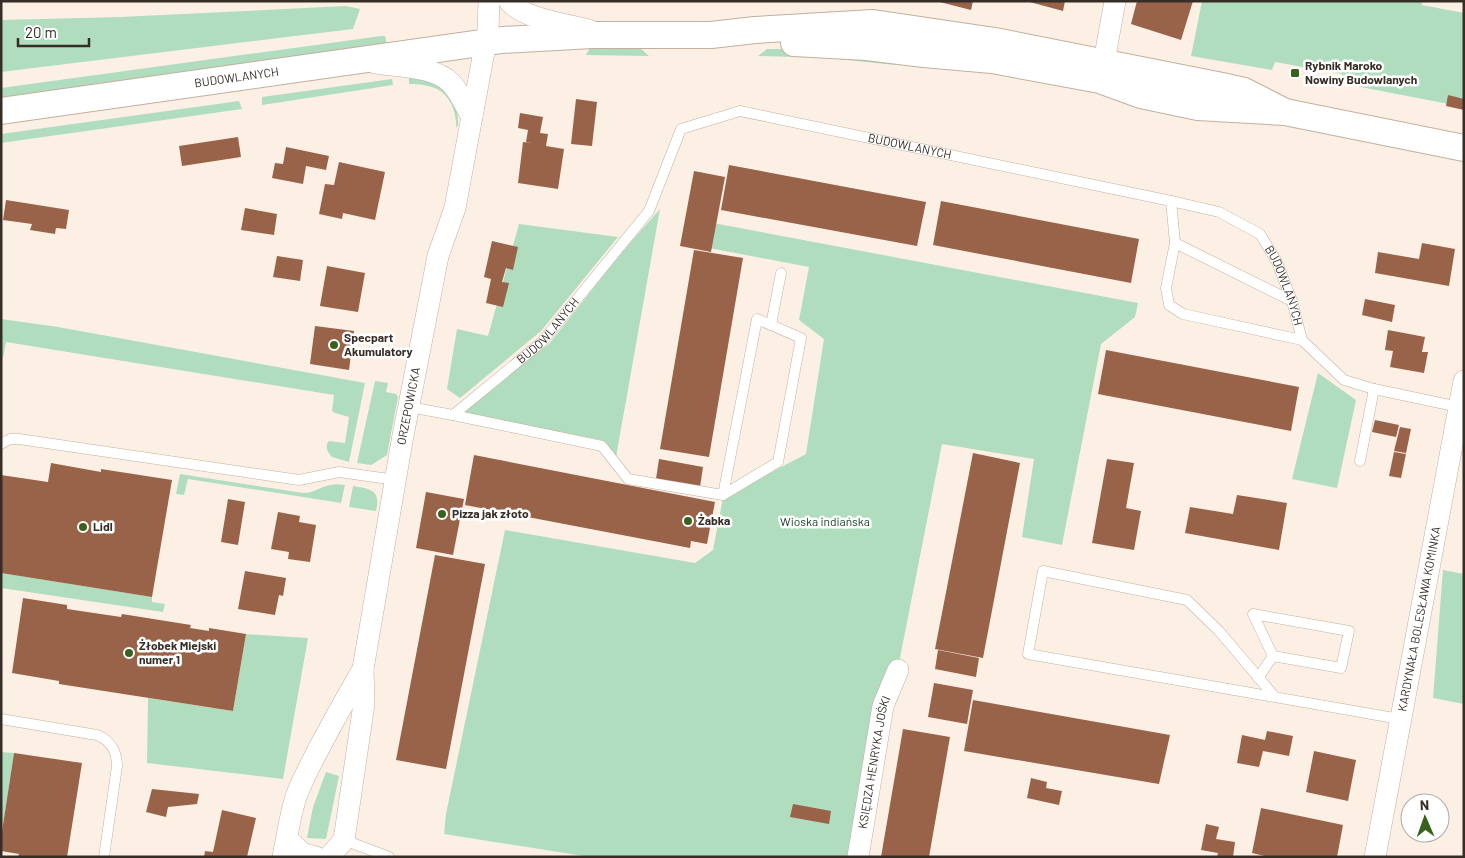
<svg xmlns="http://www.w3.org/2000/svg" width="1465" height="858" viewBox="0 0 1465 858" font-family="Barlow,sans-serif">
<style>
.green{fill:#b0ddbe}
.building{fill:#99634a}
.lines{fill:none;stroke-linecap:round;stroke-linejoin:round}
.service-casing{stroke:#c2af9e;stroke-width:11}
.minor-casing{stroke:#c2af9e;stroke-width:22}
.tertiary-casing{stroke:#c2af9e;stroke-width:28}
.service{stroke:#fff;stroke-width:10}
.minor{stroke:#fff;stroke-width:21}
.tertiary{stroke:#fff;stroke-width:26}
.poi-dot{fill:#39621e;stroke:#fff;stroke-width:2}
.labels{text-anchor:middle;stroke-width:5;stroke-linejoin:round;paint-order:stroke}
.poi-label{font-size:12px;font-weight:bold;fill:#352d26;stroke:#fff;text-anchor:start}
.street-label{font-size:12px;fill:#352d26;stroke:#fff}
.park-label{font-size:12px;fill:#0f3c23;stroke:#fff}
</style>
<rect width="100%" height="100%" fill="#fcf0e5"/>
<!-- green -->
<path class="green" d="M1202 1H1422V5L1464 13V107L1340 83 1342 74 1275 62 1272 70 1191 56Z
M346 6 360 9 353 29 1 72V20L120 17Z
M381 36H385L387 44 1 98V88Z
M639 47 649 56 586 55 590 48Z
M767 49H806L896 56 895 65 828 58 758 56Z
M409 77 437 80C450 97 459 103 458 125L456 128C457 114 451 96 437 89 429 85 418 84 409 84Z
M392 79 393 85 262 105V97Z
M239 101 242 109 1 143V134Z
M660 209 616 457 602 440 458 413 549 344 623 251Z
M713 223 1138 303 1135 317 1101 344 1062 545 1022 537 1034 459 942 444 900 658 866 857H590L444 834 446 814 505 530 695 563 713 550 723 498 806 454 824 339 799 320 809 267 709 248Z
M519 224 618 237 541 331 460 398 447 389 457 329 488 336Z
M1 319 58 327 365 383 349 462 332 457C328 453 324 446 329 441L345 443 349 417 335 413 332 411 334 395 6 342 3 358 1 359Z
M1318 373 1356 400 1337 488 1292 479Z
M375 381 388 383 386 392 396 394 398 397 387 455 371 465 357 463Z
M180 474 303 493C319 493 323 481 345 485L341 503 188 479 184 495 176 494Z
M353 486C371 489 381 490 376 511L349 507Z
M1443 570 1464 574V704L1433 698Z
M1 573 152 597V602L165 604 163 612 1 588Z
M246 634 308 638 283 779 147 763 148 698 233 711Z
M1 752 14 753 1 838Z
M326 772 339 776 326 839 307 838 313 807Z"/>
<!-- building -->
<path class="building" d="M936 1H973L971 10Z
M1026 1H1065L1063 11Z
M1137 1H1193L1181 40 1131 24Z
M1448 95 1464 99V110L1446 106Z
M576 99 597 102 592 146 571 144Z
M520 113 543 117 540 133 548 134 546 146 564 149 558 189 518 183 523 142 533 143 526 142 528 130 518 128Z
M238 137 241 157 182 166 179 146Z
M286 147 329 156 326 170 306 166 303 184 272 178 275 163 283 164Z
M339 162 385 172 375 220 343 213 342 219 319 214 325 184 334 185Z
M729 165 926 202 917 246 721 210Z
M694 171 725 177 711 252 680 246Z
M6 200 69 210 66 229 56 228 55 234 30 230 32 224 3 220Z
M941 201 1139 239 1131 283 933 245Z
M245 208 277 214 274 235 241 230Z
M492 241 518 247 513 270 506 268 502 282 509 283 503 307 486 303 491 279 484 277Z
M1422 243 1455 249 1449 286 1375 273 1378 252 1419 259Z
M694 250 743 258 709 457 660 449Z
M277 256 303 260 300 281 273 277Z
M327 266 365 273 358 312 320 306Z
M1365 299 1395 305 1392 322 1362 315Z
M315 326 354 331 349 370 310 364Z
M1388 330 1425 337 1422 352H1428L1424 373 1390 367 1393 351 1385 350Z
M1106 350 1299 387 1291 431 1098 394Z
M1375 420 1399 425 1396 437 1372 432Z
M1400 427 1411 429 1406 453 1394 451Z
M1394 452 1406 454 1401 478 1389 476Z
M973 453 1020 463 983 658 935 649Z
M474 455 715 502 707 544 691 541 690 548 465 505Z
M659 459 703 467 700 487 656 479Z
M1107 459 1134 463 1126 508 1141 511 1134 550 1092 543Z
M51 463 101 472V469L172 480 152 597 1 573V475L48 482Z
M426 492 464 499 453 555 416 548Z
M1237 495 1287 503 1279 550 1185 533 1190 507 1233 514Z
M228 499 245 502 238 545 221 542Z
M278 512 300 516 299 522 316 525 310 562 288 559 289 552 271 549Z
M435 555 485 564 446 769 396 760Z
M245 571 286 578 283 596 279 595 275 615 238 609Z
M23 598 67 605V609L121 617 122 614 191 625 190 628 209 631V628L246 634 233 711 59 684V681L12 673Z
M938 650 979 658 976 677 935 669Z
M934 683 973 690 967 724 928 717Z
M973 700 1170 735 1159 784 964 751Z
M903 729 950 737 929 857H881Z
M1267 731 1293 736 1289 756 1263 751 1259 767 1237 763 1242 735 1265 740Z
M1314 751 1356 760 1348 801 1306 792Z
M14 753 82 763 67 857H18L19 854 1 851V838Z
M1031 778 1047 782 1046 788 1062 791 1059 805 1027 798Z
M152 789 199 794 197 804 168 807 166 817 146 812Z
M793 804 831 811 829 824 790 817Z
M1261 808 1343 825 1337 857H1269L1252 853Z
M222 810 256 818 247 857H204L205 851 213 852Z
M1206 824 1219 827 1216 839 1235 842 1233 857H1217L1218 853 1201 850Z"/>
<g class="lines">
<!-- service casing -->
<g class="service-casing">
<g id="service">
<path d="M1171 201 1175 243 1166 288 1169 305 1183 314 1302 340"/>
<path d="M1175 243 1292 301"/>
<path d="M771 325 781 273"/>
<path id="s1" d="M409 407 453 415 542 342 649 211 681 129 740 111 1171 201 1219 212 1260 234 1277 262 1292 301 1302 340 1344 380 1374 389 1459 407"/>
<path d="M453 415 602 446 628 479 723 495 778 462 801 338 757 319 723 495"/>
<path d="M1 444 10 439H19L299 480 339 472 396 480"/>
<path d="M1360 461 1374 389"/>
<path d="M1258 678 1273 656 1341 668 1349 631 1253 614 1273 656"/>
<path d="M1275 697 1219 631 1187 600 1043 571 1028 654 1400 719"/>
<path d="M1 719 97 735C110 740 117 751 117 766L104 857"/>
<path d="M344 840 389 857"/>
</g>
</g>
<!-- minor casing -->
<g class="minor-casing">
<g id="minor">
<path d="M509 1C524 19 566 24 589 30"/>
<path d="M375 63C398 67 435 66 451 83 460 92 465 106 472 117"/>
<path d="M1101 78 1115 1"/>
<path d="M287 839 302 853 316 857"/>
<path d="M283 857C288 834 290 810 299 789 317 748 341 708 363 669"/>
<path id="s2" d="M329 857 344 840 364 704 363 669 402 441 438 256 455 208 488 30 489 1"/>
<path id="s3" d="M858 857 883 706 898 670"/>
<path id="s4" d="M1375 857 1464 381"/>
</g>
</g>
<!-- tertiary casing -->
<g class="tertiary-casing">
<g id="tertiary">
<path d="M794 43 867 47 924 54 992 60 1100 80 1141 95 1198 107 1285 112 1464 148"/>
<path id="s5" d="M1 111 502 40 592 35H711L755 30 873 23 995 41 1222 86 1244 91 1285 112"/>
</g>
</g>
<!-- service -->
<use href="#service" class="service"/>
<!-- minor -->
<use href="#minor" class="minor"/>
<!-- tertiary -->
<use href="#tertiary" class="tertiary"/>
</g>
<!-- markers -->
<g class="poi-dot">
<rect x="1290" y="68" width="10" height="10" rx="2.5"/>
<circle cx="334" cy="345" r="5"/>
<circle cx="442" cy="514" r="5"/>
<circle cx="688" cy="521" r="5"/>
<circle cx="83" cy="527" r="5"/>
<circle cx="129" cy="653" r="5"/>
</g>
<g class="labels">
<!-- poi labels -->
<g class="poi-label">
<text x="1305" y="70">Rybnik Maroko<tspan x="1305" dy="14">Nowiny Budowlanych</tspan></text>
<text x="344" y="342">Specpart<tspan x="344" dy="14">Akumulatory</tspan></text>
<text x="452" y="518">Pizza jak złoto</text>
<text x="698" y="525">Żabka</text>
<text x="93" y="531">Lidl</text>
<text x="139" y="650">Żłobek Miejski<tspan x="139" dy="14">numer 1</tspan></text>
</g>
<!-- street labels -->
<g class="street-label">
<text dy="4" stroke="none"><textPath href="#s5" startOffset="238">BUDOWLANYCH</textPath></text>
<text dy="4" stroke="none"><textPath href="#s1" startOffset="652">BUDOWLANYCH</textPath></text>
<text dy="4" stroke="none"><textPath href="#s1" startOffset="1072">BUDOWLANYCH</textPath></text>
<text dy="4" stroke="none"><textPath href="#s1" startOffset="172">BUDOWLANYCH</textPath></text>
<text dy="4" stroke="none"><textPath href="#s2" startOffset="462">ORZEPOWICKA</textPath></text>
<text dy="4" stroke="none"><textPath href="#s4" startOffset="242">KARDYNAŁA BOLESŁAWA KOMINKA</textPath></text>
<text dy="4" stroke="none"><textPath href="#s3" startOffset="96">KSIĘDZA HENRYKA JOŚKI</textPath></text>
</g>
<!-- park labels -->
<g class="park-label">
<text x="825" y="526">Wioska indiańska</text>
</g>
</g>
<!-- border -->
<rect width="1465" height="858" fill="none" stroke="#352d26" stroke-width="5"/>
<!-- north arrow -->
<g transform="translate(1425 818) rotate(358)"><circle r="24" fill="#ffffff" stroke="#aeaba8"/>
<path d="M0-4L9 19L0 12L-9 19Z" fill="#39621e"/>
<text y="-8" font-size="14" font-weight="bold" text-anchor="middle" fill="#352d26">N</text>
</g>
<!-- scale -->
<path d="M18 38v8h71v-8" fill="none" stroke="#352d26" stroke-width="2.5"/>
<text x="25" y="38" font-size="15" fill="#352d26" stroke="#ffffff" stroke-width="4" paint-order="stroke">20 m</text>
</svg>
